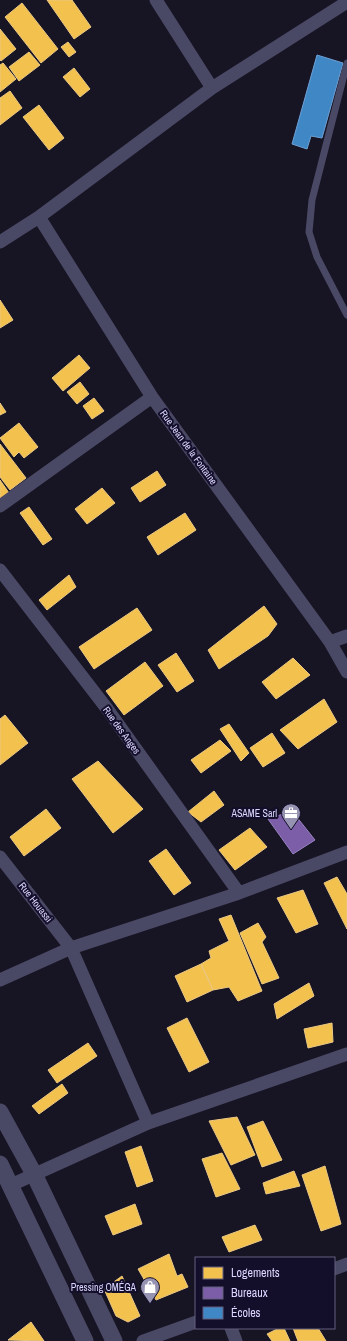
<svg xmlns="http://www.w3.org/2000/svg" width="347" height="1341" viewBox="0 0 347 1341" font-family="'Archivo Narrow',sans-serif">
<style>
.homes{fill:#f2c14e;stroke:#ebc883}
.offices{fill:#7b5ea7;stroke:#9882c1}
.schools{fill:#3f88c5;stroke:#6ea0d6}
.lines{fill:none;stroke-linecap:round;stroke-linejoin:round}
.service{stroke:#4a4965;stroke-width:7}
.minor{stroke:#4a4965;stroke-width:13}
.tertiary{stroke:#4a4965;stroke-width:17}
.labels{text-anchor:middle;stroke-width:4;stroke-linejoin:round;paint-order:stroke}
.street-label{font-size:10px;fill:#dbd7ff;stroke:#130e2a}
.poi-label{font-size:10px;fill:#dbd7ff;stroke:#130e2a;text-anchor:end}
</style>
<rect width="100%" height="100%" fill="#171424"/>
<!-- homes -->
<path class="homes" d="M47 0H72L91 27 74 39Z
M22 3 58 49 41 63 5 17Z
M0 29 16 49 1 61 0 60Z
M68 42 76 52 69 57 61 47Z
M29 52 40 65 19 81 9 67Z
M3 63 16 79 0 92V65Z
M74 68 90 89 80 97 63 77Z
M10 91 22 108 0 125V98Z
M39 105 64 138 49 150 23 117Z
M0 300 13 320 0 328Z
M79 355 90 368 63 391 52 378Z
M80 382 89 394 77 404 67 392Z
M94 398 104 411 92 419 83 406Z
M0 403 6 412 0 415Z
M19 423 38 447 24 458 19 452 14 457 0 438Z
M0 444 26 478 10 490 0 477Z
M157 471 166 485 140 502 131 488Z
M0 480 9 493 0 500Z
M102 488 115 503 87 524 75 509Z
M29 507 52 539 43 545 20 513Z
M185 513 196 530 158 555 147 537Z
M69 575 76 587 47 610 39 600Z
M264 606 277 624 268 636 219 669 208 650Z
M137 608 152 630 94 669 79 647Z
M176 653 194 681 177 692 158 665Z
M293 658 310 675 276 699 262 682Z
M145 662 163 686 124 715 106 691Z
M324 699 337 722 298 749 280 730Z
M5 715 28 743 0 765V719Z
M229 724 249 753 241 761 220 729Z
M272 733 285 753 263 767 250 748Z
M220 740 231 751 201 773 191 760Z
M98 761 143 809 113 833 72 779Z
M214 791 224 805 201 822 188 812Z
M46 809 61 828 24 856 10 837Z
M250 828 267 847 235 870 219 850Z
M166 849 191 883 174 895 149 861Z
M337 877 347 894V929L324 883Z
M303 890 318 924 296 933 277 898Z
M231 915 262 991 238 1001 229 987 213 990 201 964 211 958 209 951 229 941 219 919Z
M258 923 266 937 262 942 279 978 262 984 240 933Z
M201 964 213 990 187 1002 175 976Z
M309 983 314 996 277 1019 274 1004Z
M187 1018 209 1062 189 1072 167 1028Z
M332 1023 333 1042 308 1048 304 1029Z
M88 1043 97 1056 57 1083 48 1070Z
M62 1084 68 1093 39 1114 32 1106Z
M237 1117 255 1155 231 1165 209 1121Z
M263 1121 282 1160 262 1167 247 1127Z
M141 1146 153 1181 137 1187 125 1152Z
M222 1153 240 1189 216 1197 202 1159Z
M325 1166 341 1224 321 1231 302 1175Z
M294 1171 300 1186 266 1194 263 1183Z
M135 1204 142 1224 113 1235 105 1216Z
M255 1225 262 1240 229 1252 222 1237Z
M169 1254 177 1276 182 1274 188 1287 156 1300 138 1269Z
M122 1276 140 1316 128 1322 116 1316 104 1289Z
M31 1322 44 1341 8 1340Z
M279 1328H284L290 1341H272L267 1334Z
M293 1328H318L326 1341H298Z"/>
<!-- offices -->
<path class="offices" d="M292 811 315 840 293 854 268 819Z"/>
<!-- schools -->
<path class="schools" d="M317 55 343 63 322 138 311 136 307 149 292 144Z"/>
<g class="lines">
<!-- service -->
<path class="service" d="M347 63 312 200 309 232 317 257 347 315"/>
<!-- minor -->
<path class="minor" d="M156 0 212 88
M39 217 152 397 330 642 347 672
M0 242 39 217 212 88 347 2
M0 506 152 397
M0 570 108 710 239 893
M330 642 347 636
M0 857 71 948 148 1123
M0 980 71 948 239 893 347 852
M11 1185 148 1123 347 1054
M334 1269 347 1264
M231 1328 236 1341
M143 1341 196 1322"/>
<!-- tertiary -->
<path class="tertiary" d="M0 1112 34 1174 114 1341
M0 1164 85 1341"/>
</g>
<!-- icons -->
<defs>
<g id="office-pin" transform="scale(1)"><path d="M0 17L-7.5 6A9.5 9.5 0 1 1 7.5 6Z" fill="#9693b2" stroke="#130e2a"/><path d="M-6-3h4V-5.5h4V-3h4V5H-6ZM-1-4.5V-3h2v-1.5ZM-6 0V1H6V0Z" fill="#fff"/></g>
<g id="shop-pin" transform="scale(1)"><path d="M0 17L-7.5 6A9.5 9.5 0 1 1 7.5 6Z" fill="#9693b2" stroke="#130e2a"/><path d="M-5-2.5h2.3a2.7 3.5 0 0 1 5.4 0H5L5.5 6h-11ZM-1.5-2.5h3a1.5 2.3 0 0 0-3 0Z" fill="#fff"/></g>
</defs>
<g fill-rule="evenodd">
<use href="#office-pin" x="291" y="813"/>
<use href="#shop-pin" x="150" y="1287"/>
</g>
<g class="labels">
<!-- street labels -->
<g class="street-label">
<text transform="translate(189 447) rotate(54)" y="4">Rue Jean de la Fontaine</text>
<text transform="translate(122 730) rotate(54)" y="4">Rue des Anges</text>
<text transform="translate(36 902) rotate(52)" y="4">Rue Houassi</text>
</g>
<!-- poi labels -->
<g class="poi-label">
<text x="277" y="817">ASAME Sarl</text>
<text x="136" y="1291">Pressing OMÉGA</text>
</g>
</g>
<!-- legend -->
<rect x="195" y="1257" width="140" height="72" fill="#130e2a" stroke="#635e7f"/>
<rect x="203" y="1267" width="20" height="12" fill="#f2c14e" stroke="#635e7f"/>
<text x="231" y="1277" font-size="12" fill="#dbd7ff">Logements</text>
<rect x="203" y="1287" width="20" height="12" fill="#7b5ea7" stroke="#635e7f"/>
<text x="231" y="1297" font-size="12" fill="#dbd7ff">Bureaux</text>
<rect x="203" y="1307" width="20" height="12" fill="#3f88c5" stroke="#635e7f"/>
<text x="231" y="1317" font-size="12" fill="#dbd7ff">Écoles</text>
</svg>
